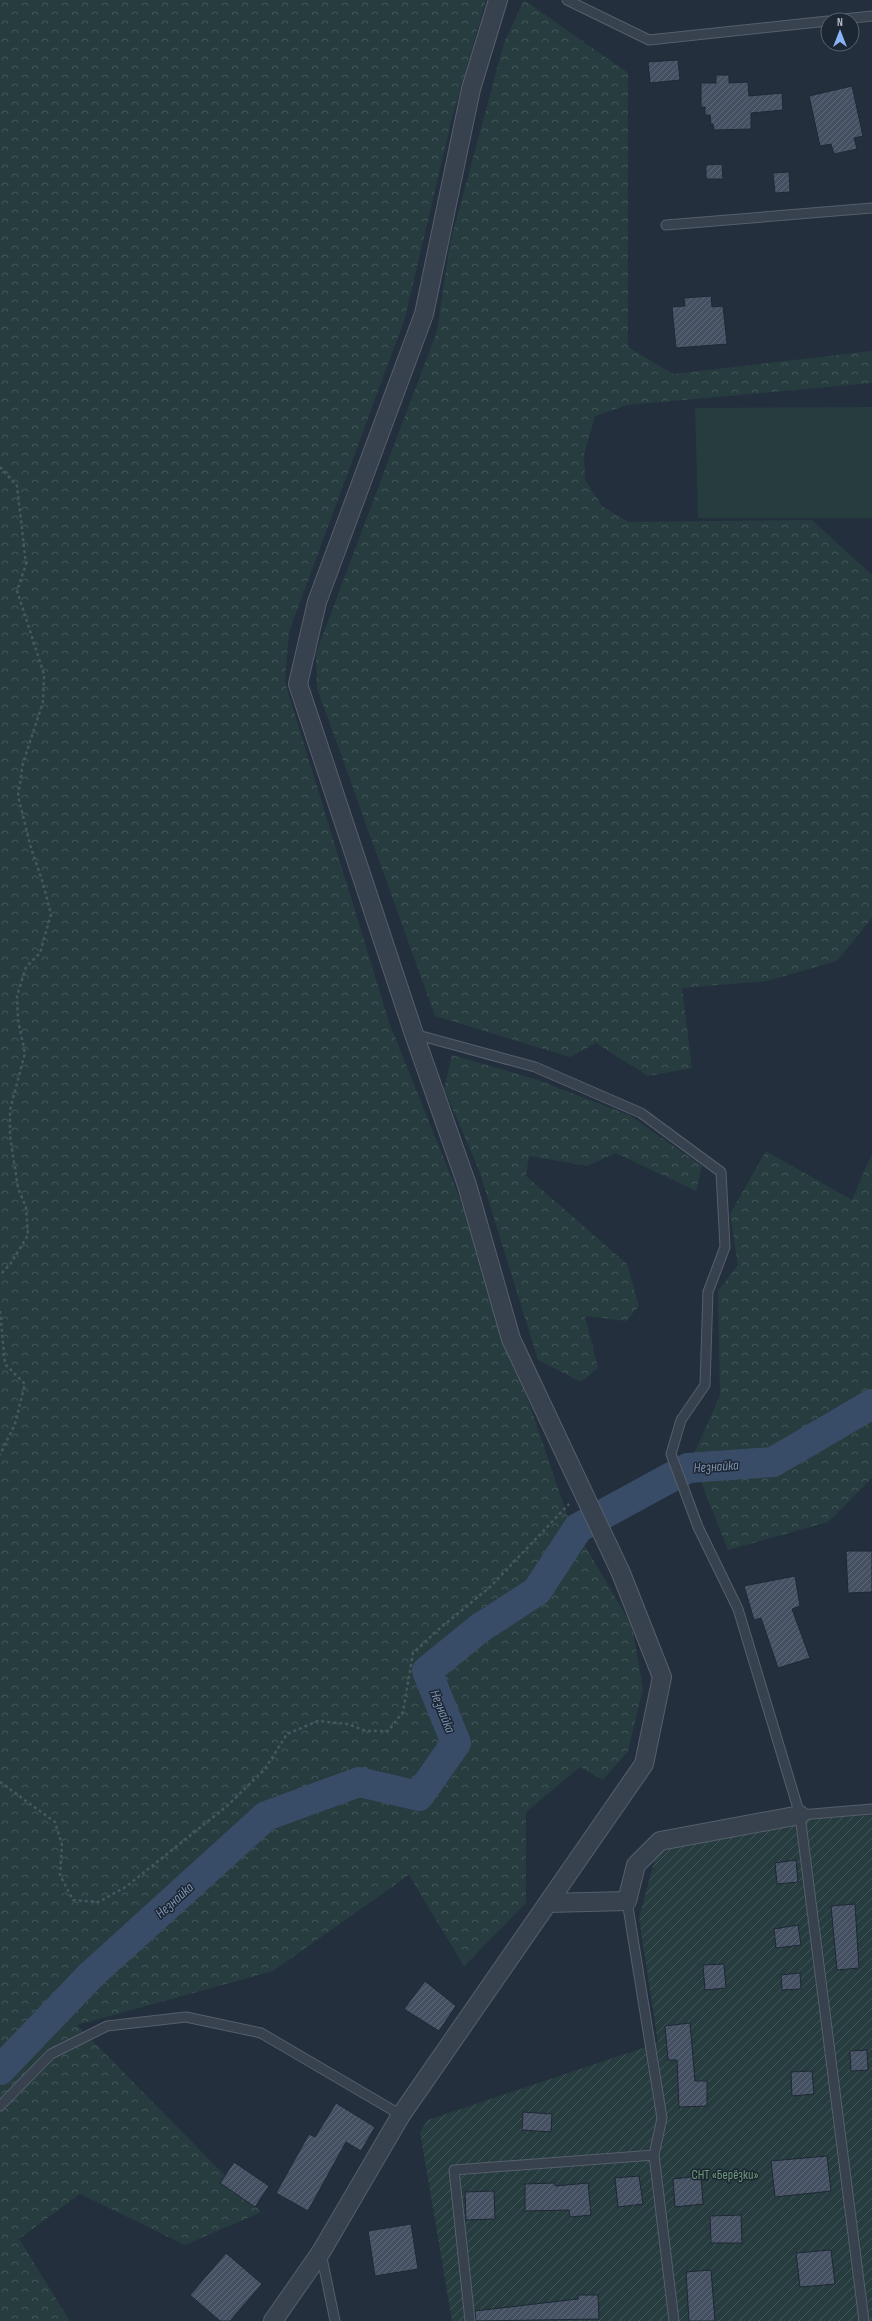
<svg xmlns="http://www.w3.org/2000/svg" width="872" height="2321" viewBox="0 0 872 2321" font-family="'Sofia Sans Condensed',sans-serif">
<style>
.grass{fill:#263c3f}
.forest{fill:url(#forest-crowns)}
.garden{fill:url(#garden-furrows)}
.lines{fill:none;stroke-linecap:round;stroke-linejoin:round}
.river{stroke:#394c67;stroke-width:30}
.building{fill:url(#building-hatch);stroke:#1f2835}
.service-casing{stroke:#565f6c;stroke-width:11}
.minor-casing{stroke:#565f6c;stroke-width:20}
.path{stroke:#44595c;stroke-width:2.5;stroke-dasharray:3 3;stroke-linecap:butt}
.service{stroke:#38414e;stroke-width:9}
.minor{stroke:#38414e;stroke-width:18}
.labels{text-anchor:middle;stroke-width:3;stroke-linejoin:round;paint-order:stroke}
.park-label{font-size:13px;fill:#6b9a76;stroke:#1d2633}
.water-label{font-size:14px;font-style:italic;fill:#7c92b1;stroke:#1d2633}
</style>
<defs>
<pattern id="forest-crowns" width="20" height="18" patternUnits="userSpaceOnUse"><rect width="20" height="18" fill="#263c3f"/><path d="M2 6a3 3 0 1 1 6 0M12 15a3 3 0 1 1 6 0" fill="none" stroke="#435659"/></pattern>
<pattern id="garden-furrows" width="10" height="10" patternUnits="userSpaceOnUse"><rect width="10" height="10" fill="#263c3f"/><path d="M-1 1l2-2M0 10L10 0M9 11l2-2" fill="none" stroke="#435659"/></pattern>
<pattern id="building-hatch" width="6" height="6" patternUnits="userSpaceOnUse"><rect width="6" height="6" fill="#455162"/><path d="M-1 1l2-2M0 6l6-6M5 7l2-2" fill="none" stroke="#5d6877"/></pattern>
</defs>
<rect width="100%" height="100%" fill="#242f3e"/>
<!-- grass -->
<path class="grass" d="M872 407V518H698L695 408Z"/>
<!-- forest -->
<path class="forest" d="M0 0H486L452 118 405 318 289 632 285 682 389 1022 460 1199 567 1515 632 1626 643 1689 628 1751 603 1780 580 1767 526 1812V1903L464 1966 409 1875 273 1971 77 2025 261 2212 185 2245 80 2194 19 2239 70 2321H0Z
M524 0 628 73V347L673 374 872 351V383L627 405 595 416 584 455 585 480 602 506 628 522 812 520 872 575V918L837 961 767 981 682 988 692 1068 648 1076 596 1043 570 1057 435 1016 317 688 316 653 437 331 450 243 504 43Z
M452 1055 538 1080 629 1115 702 1166 696 1191 616 1153 587 1166 529 1156 526 1176 627 1264 639 1306 626 1321 585 1316 598 1368 581 1382 538 1360 479 1170 444 1089Z
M766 1151 852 1200 872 1153V1478L828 1522 728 1550 692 1459 720 1395 718 1291 738 1265 730 1214Z"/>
<!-- garden -->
<path class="garden" d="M872 1815V2321H452L420 2132 428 2120 658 2043 639 1918 657 1851 809 1819Z"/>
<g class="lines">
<!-- river -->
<path class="river" d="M0 2070 91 1975 266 1816 359 1782 419 1796 456 1743 427 1671 480 1628 537 1591 578 1528 688 1468 773 1462 872 1404"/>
</g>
<!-- building -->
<path class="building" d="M678 60 680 80 650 83 648 62Z
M716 75H729V83L748 82 749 96 782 93 783 110 751 113V129L714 130 713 124H711L710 115H705V107H701V83H716Z
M852 86 863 136 854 138 857 149 834 154 831 144 820 146 809 96Z
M722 164 723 179H706V165Z
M789 172 790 192 775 193 773 173Z
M711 296 712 307 723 306 727 344 676 348 672 307 685 306 684 298Z
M846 1551H872V1592L848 1593Z
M795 1576 800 1606 792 1609 810 1658 778 1668 761 1618 754 1620 744 1586Z
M796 1860 798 1882 777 1884 775 1863Z
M855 1904 859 1968 837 1970 831 1906Z
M798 1925 801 1945 776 1948 774 1929Z
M724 1964 726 1988 705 1990 703 1965Z
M800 1973 801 1989 782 1990 781 1975Z
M425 1981 456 2006 439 2031 404 2009Z
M690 2023 695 2081H707V2106L679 2107 677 2060H668L665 2026Z
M867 2050 868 2070 851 2071 850 2051Z
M812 2071 814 2094 792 2096 791 2072Z
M336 2103 375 2127 361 2151 346 2142 308 2211 276 2193 309 2134 315 2137Z
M523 2112 552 2114 551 2132 522 2130Z
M827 2156 831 2191 775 2197 771 2161Z
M234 2162 269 2186 255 2207 220 2183Z
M639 2176 643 2204 618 2207 615 2178Z
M701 2176 703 2204 675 2207 673 2179Z
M555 2183V2186L588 2183 591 2215 570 2217 569 2210 525 2211V2184Z
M494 2191 495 2219 466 2220 465 2192Z
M741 2215 742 2243H711L710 2216Z
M411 2224 418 2269 375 2276 368 2231Z
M831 2250 835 2284 800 2287 796 2253Z
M226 2253 262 2284 230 2321H220L190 2295Z
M711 2270 715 2321H689L686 2272Z
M578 2295H598L599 2319 476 2321 475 2311 578 2299Z"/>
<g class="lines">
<!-- service casing -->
<g class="service-casing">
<path id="service" d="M567 0 649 40 828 21
M834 20 872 16
M666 225 872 208
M414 1034 535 1067 641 1113 721 1172 725 1247 708 1292 705 1385 681 1420 671 1454 698 1527 738 1609 800 1815 864 2321
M800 1815 872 1809
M627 1901 662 2118 654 2155 674 2321
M0 2106 51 2054 107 2026 186 2017 261 2033 401 2115
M321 2253 335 2321
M470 2321 454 2170 654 2155"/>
</g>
<!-- minor casing -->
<g class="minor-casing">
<path id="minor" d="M548 1903 627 1901 636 1865 660 1841 800 1815
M273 2321 321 2252 401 2115 644 1764 662 1677 621 1573 511 1339 467 1185 414 1034 298 684 317 602 424 314 471 89 498 0"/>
</g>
<!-- path -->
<path class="path" d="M0 467 17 486 26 564 17 591 44 674 43 702 23 763 18 796 31 848 42 880 51 914 40 953 26 967 17 996 18 1020 25 1053 10 1110V1136L18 1188 26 1207 28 1235 11 1263 0 1275
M0 1311 5 1364 25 1384 15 1424 0 1455
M0 1782 55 1822 62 1845 60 1875 73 1900 99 1902 127 1886 227 1806 265 1769 287 1734 318 1721 348 1724 366 1731H388L403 1712 413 1653 439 1629 490 1587 569 1504"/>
<!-- service -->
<use href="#service" class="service"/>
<!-- minor -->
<use href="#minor" class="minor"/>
</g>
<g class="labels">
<!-- park labels -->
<g class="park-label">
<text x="725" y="2179">СНТ «Берёзки»</text>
</g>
<!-- water labels -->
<g class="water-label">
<text transform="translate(716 1466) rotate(-4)" y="5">Незнайка</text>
<text transform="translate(443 1711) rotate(68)" y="5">Незнайка</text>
<text transform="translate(174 1900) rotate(-42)" y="5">Незнайка</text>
</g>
</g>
<!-- north arrow -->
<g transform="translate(840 32)"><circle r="19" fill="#1d2633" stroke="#59626f"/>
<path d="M0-3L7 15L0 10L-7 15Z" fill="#8ab4f8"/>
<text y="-6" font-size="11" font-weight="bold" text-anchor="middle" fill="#b4bcc9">N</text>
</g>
</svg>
